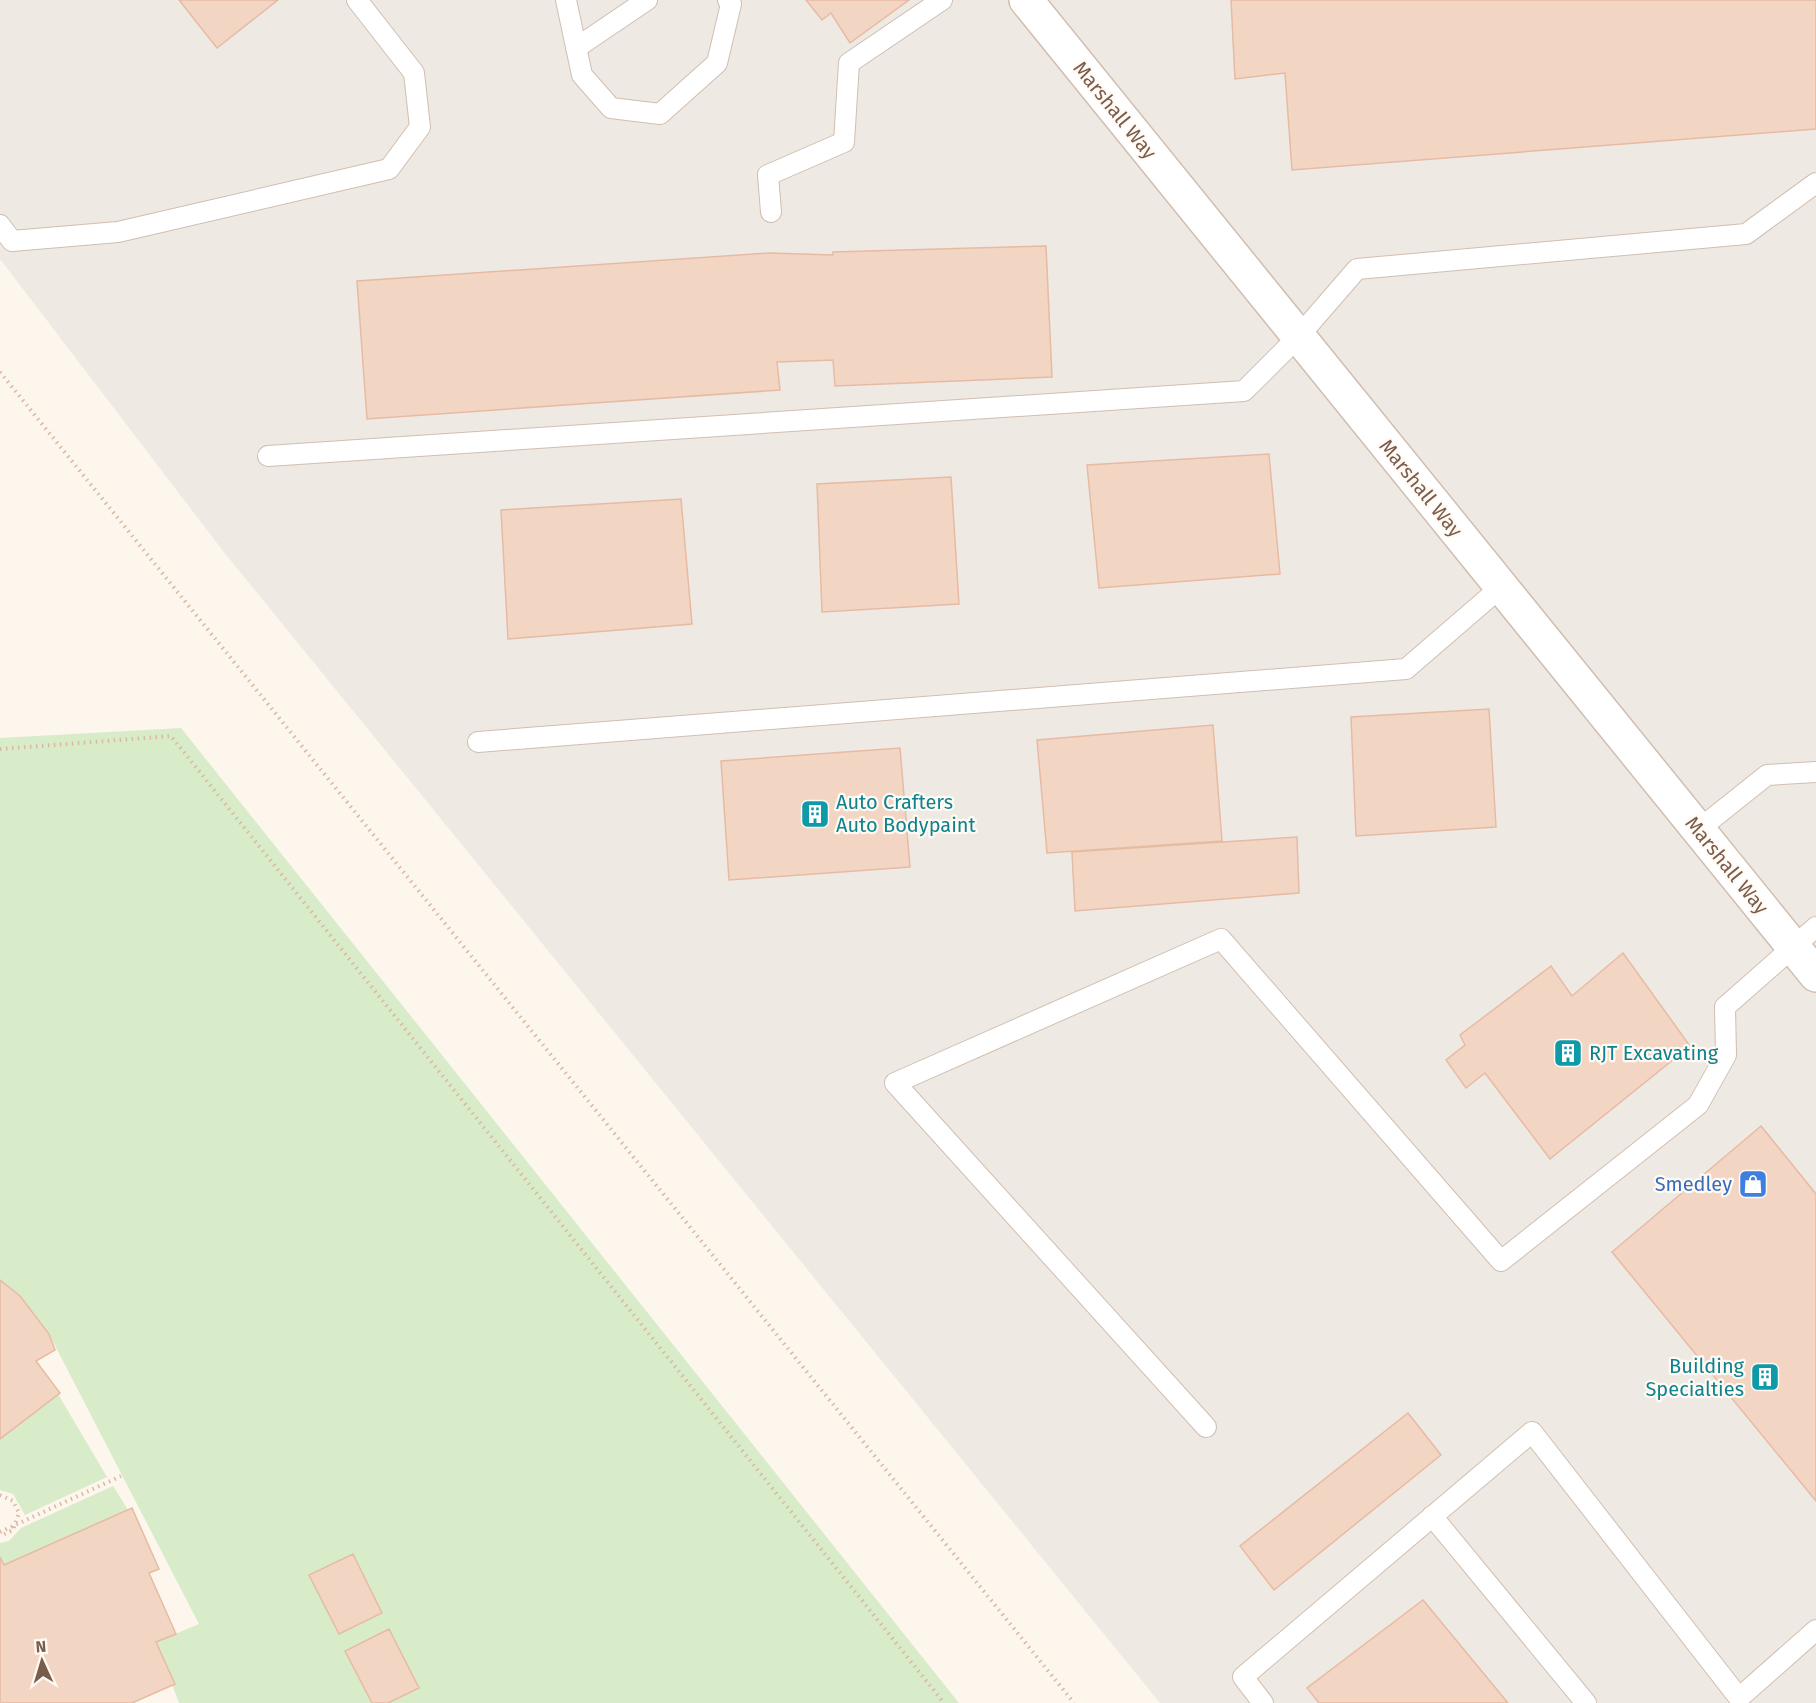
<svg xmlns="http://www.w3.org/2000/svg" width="1816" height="1703" viewBox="0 0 1816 1703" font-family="'Fira Sans',sans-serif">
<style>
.industrial{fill:#efe9e4}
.green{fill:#d8ecc9}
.building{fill:#f3d5c3;stroke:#e6bba3;stroke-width:1.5}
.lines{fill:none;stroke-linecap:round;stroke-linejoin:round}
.service-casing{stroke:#d1beb0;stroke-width:22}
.minor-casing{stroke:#d1beb0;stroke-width:36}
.path{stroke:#d9b8a5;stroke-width:4;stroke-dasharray:1.5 4.5;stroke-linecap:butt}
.service{stroke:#fff;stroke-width:20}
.minor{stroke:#fff;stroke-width:33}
.labels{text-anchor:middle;stroke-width:4.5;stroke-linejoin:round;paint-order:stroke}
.street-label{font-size:20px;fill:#7a5c4d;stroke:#fffaf3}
.culture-label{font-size:20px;fill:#0d838f;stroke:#fffaf3;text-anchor:start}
.shop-label{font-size:20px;fill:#366cbe;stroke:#fffaf3;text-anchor:end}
</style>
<rect width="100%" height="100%" fill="#fdf6ec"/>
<!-- industrial -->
<path class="industrial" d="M0 0H1816V1703H1160L223 551 0 259Z"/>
<!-- green -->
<path class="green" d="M181 728 959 1703H179L156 1642 199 1624 49 1334 20 1296 0 1280V738Z
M58 1394 107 1477 25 1515 13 1494 0 1490V1439Z
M113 1486 128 1510 4 1565 0 1557V1543L9 1541 21 1528Z"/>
<!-- building -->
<path class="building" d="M179 0H278L217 48Z
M806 0H909L850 43 831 13 822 20Z
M1231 0H1816V129L1292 170 1285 73 1235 79Z
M1046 246 1052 377 835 386 833 360 777 362 780 390 367 419 357 281 769 253 833 255V252Z
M1269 454 1280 574 1099 588 1087 465Z
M951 477 959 604 822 612 817 484Z
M681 499 692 624 508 639 501 510Z
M1489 709 1496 827 1356 836 1351 717Z
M1213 725 1222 841 1047 853 1037 740Z
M900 748 910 867 729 880 721 761Z
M1297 837 1299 893 1075 911 1072 852Z
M1623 953 1690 1046 1550 1159 1485 1073 1466 1088 1446 1060 1465 1045 1460 1035 1551 966 1572 996Z
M1761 1126 1816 1194V1501L1612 1252Z
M0 1280 20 1296 49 1334 55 1350 36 1361 60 1393 0 1439Z
M1408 1413 1441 1455 1274 1590 1240 1546Z
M132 1508 159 1569 149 1573 176 1634 156 1642 175 1684 132 1703H0V1557L4 1565Z
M353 1554 382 1613 339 1634 309 1575Z
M1423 1600 1508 1703H1319L1307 1688Z
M389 1629 419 1688 388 1703H372L345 1651Z"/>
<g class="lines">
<!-- service casing -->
<g class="service-casing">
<path id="service" d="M566 0 582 75 611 108 660 114 717 63 731 4 728 0
M576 48 647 0
M771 212 768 175 844 142 849 63 942 0
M0 225 12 241 118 232 389 169 420 127 414 73 357 0
M268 456 1244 391 1299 336 1357 269 1746 234 1816 183
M478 742 1406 669 1501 587
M1698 830 1767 775 1816 772
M1206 1427 895 1083 1221 939 1501 1261 1698 1105 1726 1055 1725 1007 1816 927
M1432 1516 1586 1703
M1263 1703 1243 1677 1532 1432 1739 1698 1816 1630"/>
</g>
<!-- minor casing -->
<g class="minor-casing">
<path id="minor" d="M1026 0 1816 975"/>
</g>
<!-- path -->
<path class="path" d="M0 372 1074 1703
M0 749 171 736 944 1703
M0 1495 13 1501 19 1513 13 1530 0 1536
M0 1532 121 1476"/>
<!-- service -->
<use href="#service" class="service"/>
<!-- minor -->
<use href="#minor" class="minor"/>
</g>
<!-- icons -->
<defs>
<g id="building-square" transform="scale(1.5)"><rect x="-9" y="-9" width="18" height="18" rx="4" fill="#0f9aa8" stroke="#fffaf3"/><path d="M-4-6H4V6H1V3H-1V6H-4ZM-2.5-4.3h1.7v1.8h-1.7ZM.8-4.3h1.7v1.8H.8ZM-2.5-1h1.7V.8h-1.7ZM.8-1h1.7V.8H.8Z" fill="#fff"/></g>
<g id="shop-square" transform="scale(1.5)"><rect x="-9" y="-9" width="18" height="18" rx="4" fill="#3f7fe0" stroke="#fffaf3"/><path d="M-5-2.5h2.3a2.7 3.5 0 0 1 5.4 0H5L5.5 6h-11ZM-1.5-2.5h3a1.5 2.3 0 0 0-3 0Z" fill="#fff"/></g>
</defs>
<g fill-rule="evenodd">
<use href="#building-square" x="815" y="814"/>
<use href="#building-square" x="1568" y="1053"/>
<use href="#shop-square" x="1753" y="1184"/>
<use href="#building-square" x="1765" y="1377"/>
</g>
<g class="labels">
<!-- street labels -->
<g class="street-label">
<text transform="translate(1115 110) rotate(51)" y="7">Marshall Way</text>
<text transform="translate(1421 488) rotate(51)" y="7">Marshall Way</text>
<text transform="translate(1727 865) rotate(51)" y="7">Marshall Way</text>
</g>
<!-- culture labels -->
<g class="culture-label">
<text x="836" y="809">Auto Crafters<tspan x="836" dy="23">Auto Bodypaint</tspan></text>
<text x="1589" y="1060">RJT Excavating</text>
<text x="1744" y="1373" text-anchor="end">Building<tspan x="1744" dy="23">Specialties</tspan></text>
</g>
<!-- shop labels -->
<g class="shop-label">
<text x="1732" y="1191">Smedley</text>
</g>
</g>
<!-- north arrow -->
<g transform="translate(42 1661) rotate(356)" stroke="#fffaf3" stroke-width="4.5" paint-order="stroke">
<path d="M0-4.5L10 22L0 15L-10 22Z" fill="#7a5c4d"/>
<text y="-9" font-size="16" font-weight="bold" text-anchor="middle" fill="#7a5c4d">N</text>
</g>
</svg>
